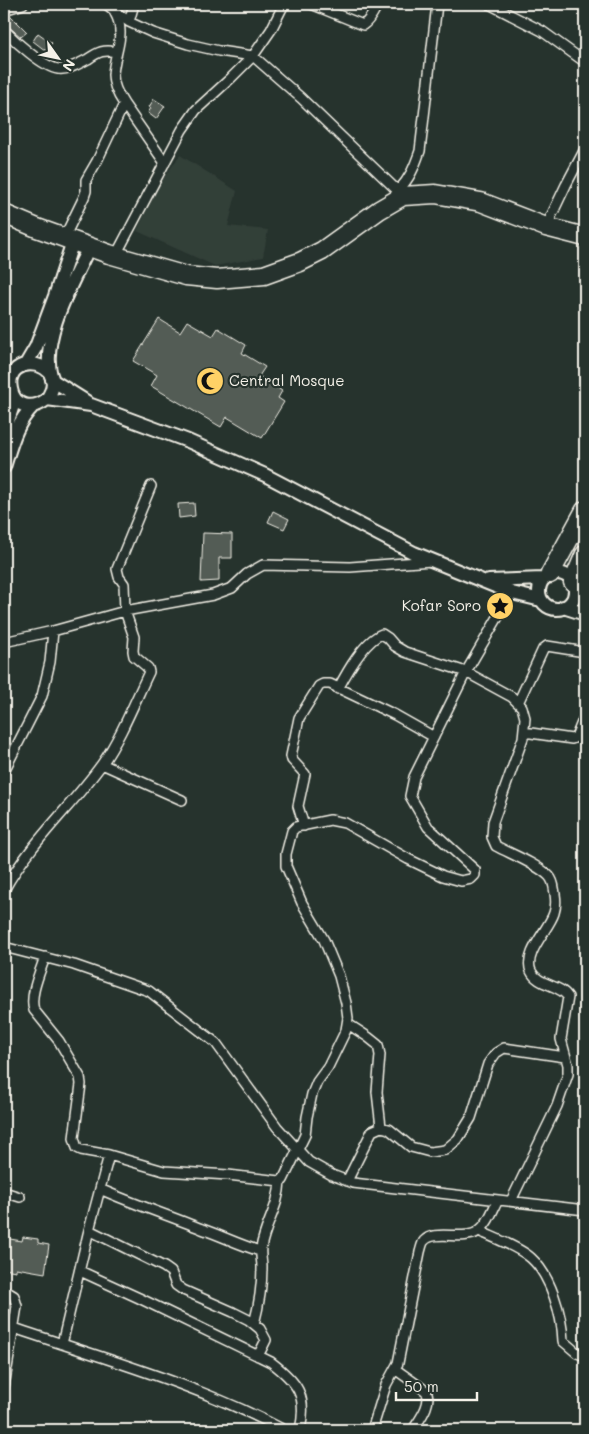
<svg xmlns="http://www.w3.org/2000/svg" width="589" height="1434" viewBox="0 0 589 1434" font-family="Mali,sans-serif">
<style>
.built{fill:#333f39}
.building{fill:#525c55;stroke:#f4f1e8}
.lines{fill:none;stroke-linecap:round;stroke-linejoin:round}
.street-casing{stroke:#f4f1e8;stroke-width:12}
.secondary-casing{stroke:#f4f1e8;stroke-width:16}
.highway-casing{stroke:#f4f1e8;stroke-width:21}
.street{stroke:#26332d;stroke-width:9}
.secondary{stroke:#26332d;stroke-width:12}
.highway{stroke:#26332d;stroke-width:18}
.labels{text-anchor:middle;stroke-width:4.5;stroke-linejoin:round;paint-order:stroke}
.poi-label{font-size:15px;fill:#f4f1e8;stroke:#26332d;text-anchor:start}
</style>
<rect width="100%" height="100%" fill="#26332d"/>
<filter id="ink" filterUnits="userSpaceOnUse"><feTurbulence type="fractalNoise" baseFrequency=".02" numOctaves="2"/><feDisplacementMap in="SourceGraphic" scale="10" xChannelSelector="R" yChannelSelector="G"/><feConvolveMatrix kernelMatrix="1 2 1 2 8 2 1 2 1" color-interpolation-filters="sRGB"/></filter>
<g filter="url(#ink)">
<!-- built -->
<path class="built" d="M180 155 237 191 228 226 268 230 263 257 215 266 137 231 158 186Z"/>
<!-- building -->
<path class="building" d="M11 16 27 32 21 37 8 26 4 23Z
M38 33 52 43 46 51 33 41Z
M154 99 165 106 156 119 148 113 151 108 149 107Z
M159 319 180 332 187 321 213 336 218 328 246 345 242 353 265 367 259 376 282 391 278 398 284 402 262 438 227 417 221 427 151 386 157 375 133 361Z
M194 503 195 516 179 518 178 504Z
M273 511 289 519 284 529 268 522Z
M203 533 232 534V558H219V581L201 582Z
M23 1237 38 1239V1243L49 1245 45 1273 16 1268V1271L4 1269V1238L22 1241Z"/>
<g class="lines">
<!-- street casing -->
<g class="street-casing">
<path id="street" d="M106 4 129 22 153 33 188 44 219 51 253 56 301 98 403 196
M311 4 363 25C370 21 374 11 378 4
M489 4 542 31 585 62
M4 10 23 4
M115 13C127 34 114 52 113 75 113 86 118 95 124 104L165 163
M129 22 134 4
M4 30C15 41 43 67 58 69 67 71 80 63 88 59 98 52 104 49 117 52
M398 191C410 178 414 168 420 151L437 4
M546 227 566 185 585 149
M64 238 84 197 86 191V180L97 161 124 104
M116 255 182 130 196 110 231 78 253 56 271 30 284 4
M4 642 53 631 125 611 213 595 232 588 247 574 263 565 350 567 432 561
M338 689C347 672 364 641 382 634L388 638 395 646 405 652 466 672 512 697 522 707 525 718 523 738 493 822 492 837 496 846C511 854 537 864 549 876 554 881 554 888 555 894 556 900 556 907 554 913 549 929 523 954 531 971 538 986 560 984 568 997L561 1039 568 1065V1074L557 1106 511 1201
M518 703 543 649 547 646 585 652
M524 732 572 739 576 737 585 715
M102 764 182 800
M4 771 42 696 50 662 53 631
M304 826 298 806 305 774 292 760 291 756 299 718 319 686 323 684H330L395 715 434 737
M4 890C30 843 71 807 102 764 121 737 135 701 149 672L148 668 134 656 133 651 134 637 125 611 124 584 119 577 117 569 151 486
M4 947 74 965 149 991 216 1043 277 1127 309 1162 332 1175 353 1183 585 1210
M45 957C40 972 29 996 34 1010L59 1041 80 1077 81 1084 74 1138 77 1148 81 1150 109 1155 164 1171 228 1175 280 1181 283 1180 305 1135 307 1117 312 1094 317 1082 328 1067 346 1030 348 1018 346 1003 339 976 324 940 302 903 286 866V854L292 831 296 827 330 820 345 823 408 859 443 876 461 881 471 879 475 875V870L428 827 410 796 414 777 466 672 512 593
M348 1024 368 1037 378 1045 380 1055 377 1092 381 1127
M347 1181 372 1131 381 1127 389 1129 411 1147 430 1152 445 1150 458 1139 471 1118 488 1064 496 1053 504 1048 565 1057
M100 1189C133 1204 168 1215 202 1229 222 1236 240 1245 260 1251
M4 1192 20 1197
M89 1230 164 1267 171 1272 176 1285 183 1290 233 1312 249 1320 260 1329 266 1340 258 1356
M479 1231C494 1238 519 1247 531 1258 551 1276 562 1315 563 1341L577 1353 585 1356
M80 1271 139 1298 271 1362C297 1382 308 1395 300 1430
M4 1290 14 1296 17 1306 4 1387
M254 1324C259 1305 262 1287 262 1267 262 1261 260 1254 261 1248 265 1224 279 1207 280 1181
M14 1328C105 1359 199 1385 284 1430
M62 1344 88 1234 109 1155
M395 1369 426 1391C433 1403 419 1420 413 1430
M372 1430 386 1385 398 1363 420 1252C421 1249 422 1243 424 1241 434 1229 463 1241 477 1232 488 1225 492 1211 498 1200"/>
</g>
<!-- secondary casing -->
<g class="secondary-casing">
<path id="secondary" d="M26 364 36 347 55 296 73 241
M51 376C40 337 73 282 89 247
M52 380 87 402
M47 399C73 360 3 350 11 389 14 408 34 410 47 399L91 405 188 441 265 475 414 553 512 593 541 600
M4 433 15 399
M4 467C11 445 16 423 33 406
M539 591a18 18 0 1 1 36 0a18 18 0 1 1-36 0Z
M489 581 543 579
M563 607 585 614"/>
</g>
<!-- highway casing -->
<g class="highway-casing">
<path id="highway" d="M4 214 37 228 109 254 186 276 217 279 264 275 300 262 322 251 379 210 403 196 435 194 481 202 546 227 585 237
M550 574 585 510
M573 582 585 554"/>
</g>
<!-- street -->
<use href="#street" class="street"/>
<!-- secondary -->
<use href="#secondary" class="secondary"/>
<!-- highway -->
<use href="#highway" class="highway"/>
</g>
</g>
<!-- icons -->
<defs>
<g id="mosque-disc" transform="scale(1.4375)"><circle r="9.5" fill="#ffd166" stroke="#26332d"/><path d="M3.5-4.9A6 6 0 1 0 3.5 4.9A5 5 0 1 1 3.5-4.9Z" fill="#111"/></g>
<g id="sight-disc" transform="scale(1.4375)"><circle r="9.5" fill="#ffd166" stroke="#26332d"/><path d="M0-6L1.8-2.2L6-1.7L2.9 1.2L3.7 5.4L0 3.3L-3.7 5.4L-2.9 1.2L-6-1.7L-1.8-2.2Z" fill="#111"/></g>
</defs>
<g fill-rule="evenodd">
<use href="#mosque-disc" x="210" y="381"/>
<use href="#sight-disc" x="500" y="606"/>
</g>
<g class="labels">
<!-- poi labels -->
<g class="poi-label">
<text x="229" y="386">Central Mosque</text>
<text x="481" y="611" text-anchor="end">Kofar Soro</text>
</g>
</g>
<!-- margin -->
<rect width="589" height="1434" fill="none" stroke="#26332d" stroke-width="20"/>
<rect x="10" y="10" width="569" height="1414" fill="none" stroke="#f4f1e8" stroke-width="2" filter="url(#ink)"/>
<!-- north arrow -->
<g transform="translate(58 58) rotate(123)" stroke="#26332d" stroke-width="4" paint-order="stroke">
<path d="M0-4L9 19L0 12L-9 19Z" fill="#f4f1e8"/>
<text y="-8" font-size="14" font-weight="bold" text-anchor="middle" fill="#f4f1e8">N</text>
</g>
<!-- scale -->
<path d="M396 1392v8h81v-8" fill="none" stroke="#f4f1e8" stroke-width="2.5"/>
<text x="404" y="1392" font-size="15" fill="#f4f1e8" stroke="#26332d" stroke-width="4" paint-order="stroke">50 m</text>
</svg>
